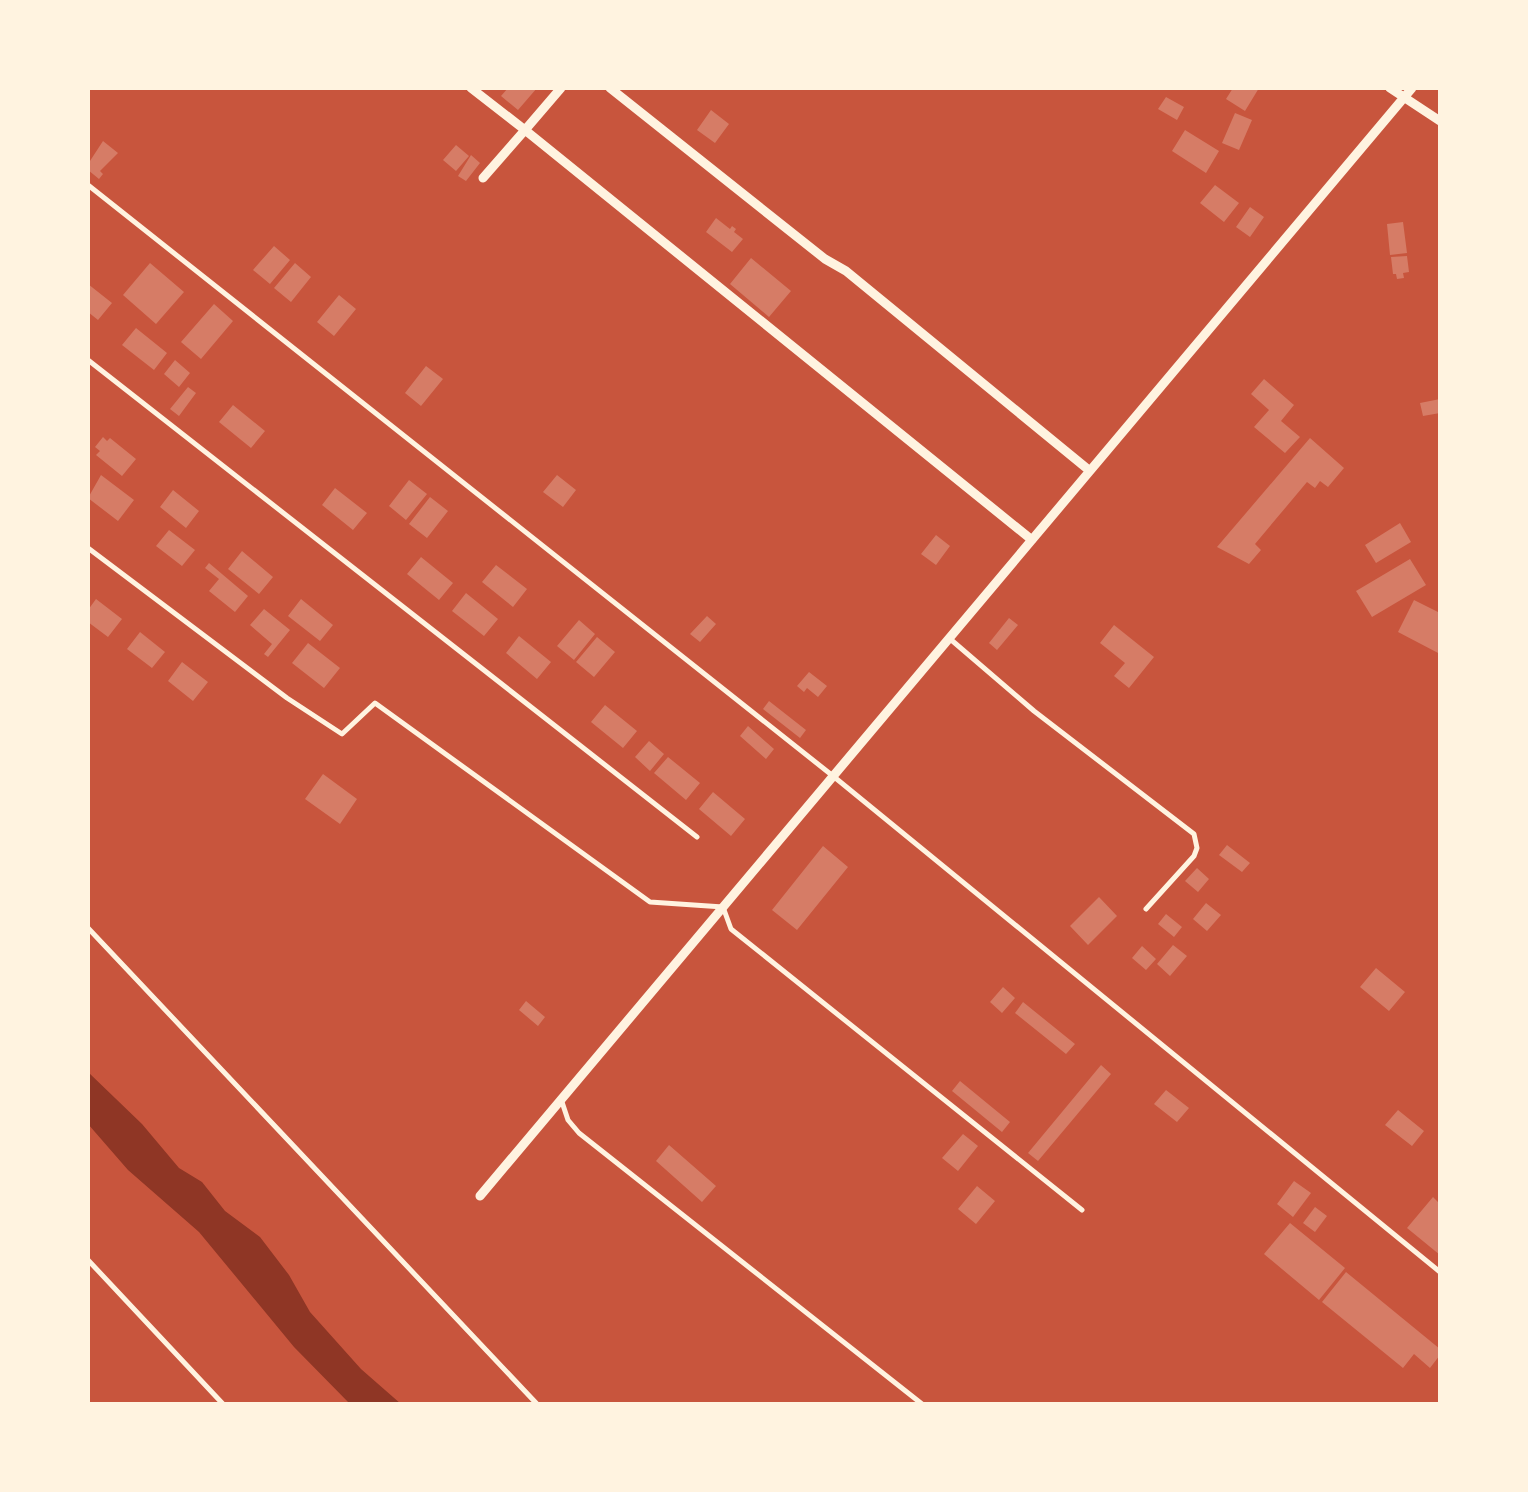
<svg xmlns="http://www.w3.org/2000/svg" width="1528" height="1492" viewBox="0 0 1528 1492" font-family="Inter,sans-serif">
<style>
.water{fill:#8f3625}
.building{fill:#d67c66}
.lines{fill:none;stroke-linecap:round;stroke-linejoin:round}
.service{stroke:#fff3e0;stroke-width:5}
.minor{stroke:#fff3e0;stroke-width:9}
</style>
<rect width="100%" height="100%" fill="#c8553d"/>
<!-- water -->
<path class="water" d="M88 1072 142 1124 179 1168 202 1182 225 1211 260 1237 289 1275 310 1312 361 1369 401 1404H350L294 1347 199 1232 128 1170 88 1124Z"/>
<!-- building -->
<path class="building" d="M508 88H537L518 110 501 96Z
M1233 88H1259L1245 111 1226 99Z
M1166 97 1184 107 1177 120 1158 109Z
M711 110 729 124 715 143 697 130Z
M1235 113 1252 120 1239 150 1222 143Z
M1185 130 1219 151 1206 173 1172 151Z
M103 141 118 153 100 171 103 174 99 179 88 170V164Z
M456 145 469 156 456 171 443 160Z
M471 155 480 163 466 181 458 176Z
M1215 185 1239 203 1224 222 1200 203Z
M1250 207 1264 217 1250 237 1236 227Z
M716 218 730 229 732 226 736 229 734 232 743 239 732 252 706 232Z
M1403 222 1407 253 1390 255 1387 224Z
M274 246 290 260 270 284 253 270Z
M1407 256 1409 272 1403 273 1404 278 1397 279 1396 274H1393L1391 257Z
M751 258 791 291 769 317 730 284Z
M150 263 184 292 156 324 123 295Z
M295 263 311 277 291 302 274 288Z
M88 284 112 303 98 320 88 312Z
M339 295 356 309 334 336 317 322Z
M214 304 233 321 201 359 181 342Z
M136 328 167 353 154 370 122 345Z
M175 360 190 373 179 387 164 374Z
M426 366 443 379 421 406 405 393Z
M1264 379 1294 405 1281 421 1300 437 1285 453 1254 427 1269 410 1251 394Z
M188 387 196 393 179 416 170 409Z
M1440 399V413L1423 416 1420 403Z
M233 405 265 431 251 448 219 422Z
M103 437 107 441 110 438 136 459 122 476 96 455 100 451 95 447Z
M1310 438 1344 468 1328 487 1320 481 1315 488 1307 482 1255 544 1261 550 1249 564 1217 547Z
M101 475 134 500 118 521 88 498Z
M557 475 576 490 563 507 543 492Z
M409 480 427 494 406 520 389 506Z
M335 488 367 513 353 530 322 505Z
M173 490 199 511 186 528 160 507Z
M430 497 448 511 427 538 409 524Z
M1400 523 1411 542 1376 563 1365 545Z
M169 530 195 550 182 566 156 546Z
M936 535 950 546 936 565 921 554Z
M242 551 273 577 259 594 228 569Z
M421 557 453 583 439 600 407 574Z
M1410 559 1426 585 1372 617 1356 591Z
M209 563 248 596 235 612 209 591 219 579 205 568Z
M496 565 527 589 513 607 482 582Z
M466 593 498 619 484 636 452 611Z
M96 599 122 619 108 637 88 622V610Z
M301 599 333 625 320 641 288 616Z
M1414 600 1440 613V654L1398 632Z
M264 609 290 630 268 657 264 654 272 644 250 625Z
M707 616 716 624 700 642 690 634Z
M1009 618 1018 625 997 650 989 643Z
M579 620 595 634 574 660 557 646Z
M1114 625 1154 657 1129 688 1114 676 1125 663 1100 643Z
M140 632 165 652 152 668 127 649Z
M519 636 551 662 537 679 506 653Z
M597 637 615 652 594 677 576 662Z
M308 643 340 668 324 688 292 663Z
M182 662 208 682 193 701 168 681Z
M809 672 827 686 818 697 807 688 804 692 797 686Z
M769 701 806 730 800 738 763 709Z
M605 705 637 731 623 748 591 722Z
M748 726 774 749 766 759 740 736Z
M649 741 664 754 650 771 635 757Z
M668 757 700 783 686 800 654 773Z
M323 774 357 799 340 824 305 799Z
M713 792 745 819 731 836 699 809Z
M1227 845 1250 863 1242 872 1219 855Z
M823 846 848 867 797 930 772 910Z
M1197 868 1209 879 1198 892 1185 881Z
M1099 897 1117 916 1088 945 1070 926Z
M1206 903 1221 915 1207 931 1193 919Z
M1166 914 1182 927 1174 937 1158 924Z
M1173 945 1187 956 1170 976 1157 964Z
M1142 946 1156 959 1146 970 1132 958Z
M1376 968 1405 992 1389 1011 1360 987Z
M1003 987 1015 998 1002 1013 990 1002Z
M526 1001 545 1017 538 1026 519 1010Z
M1023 1002 1075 1044 1066 1054 1015 1013Z
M1101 1065 1111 1074 1038 1161 1028 1153Z
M960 1081 1010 1122 1002 1132 952 1091Z
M1166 1090 1189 1108 1177 1122 1154 1104Z
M1398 1110 1424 1131 1412 1146 1385 1125Z
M963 1134 978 1146 958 1171 942 1158Z
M669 1145 716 1186 702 1202 656 1161Z
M1294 1181 1311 1193 1293 1217 1277 1204Z
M977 1186 995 1201 976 1224 958 1209Z
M1433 1197 1440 1204V1255L1407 1228Z
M1315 1207 1327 1216 1315 1232 1303 1223Z
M1290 1223 1345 1268 1319 1300 1264 1254Z
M1346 1272 1440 1349V1355L1430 1368 1414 1354 1403 1368 1322 1302Z"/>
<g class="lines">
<!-- service -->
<path class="service" d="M88 185 833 776 1440 1272
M88 360 697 837
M88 548 287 698 342 734 375 703 650 902 723 907 731 929 1082 1210
M949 638 1034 711 1194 834 1197 848 1194 856 1146 909
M88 928 537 1404
M561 1099 568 1120 579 1133 922 1404
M88 1260 223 1404"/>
<!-- minor -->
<path class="minor" d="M471 88 525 130 561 88
M610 88 825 259 846 271 1090 471
M1390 88 1440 121
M483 178 525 130 1032 540
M480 1196 1412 88"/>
</g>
<!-- border -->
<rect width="1528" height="1492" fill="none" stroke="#fff3e0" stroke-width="180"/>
</svg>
